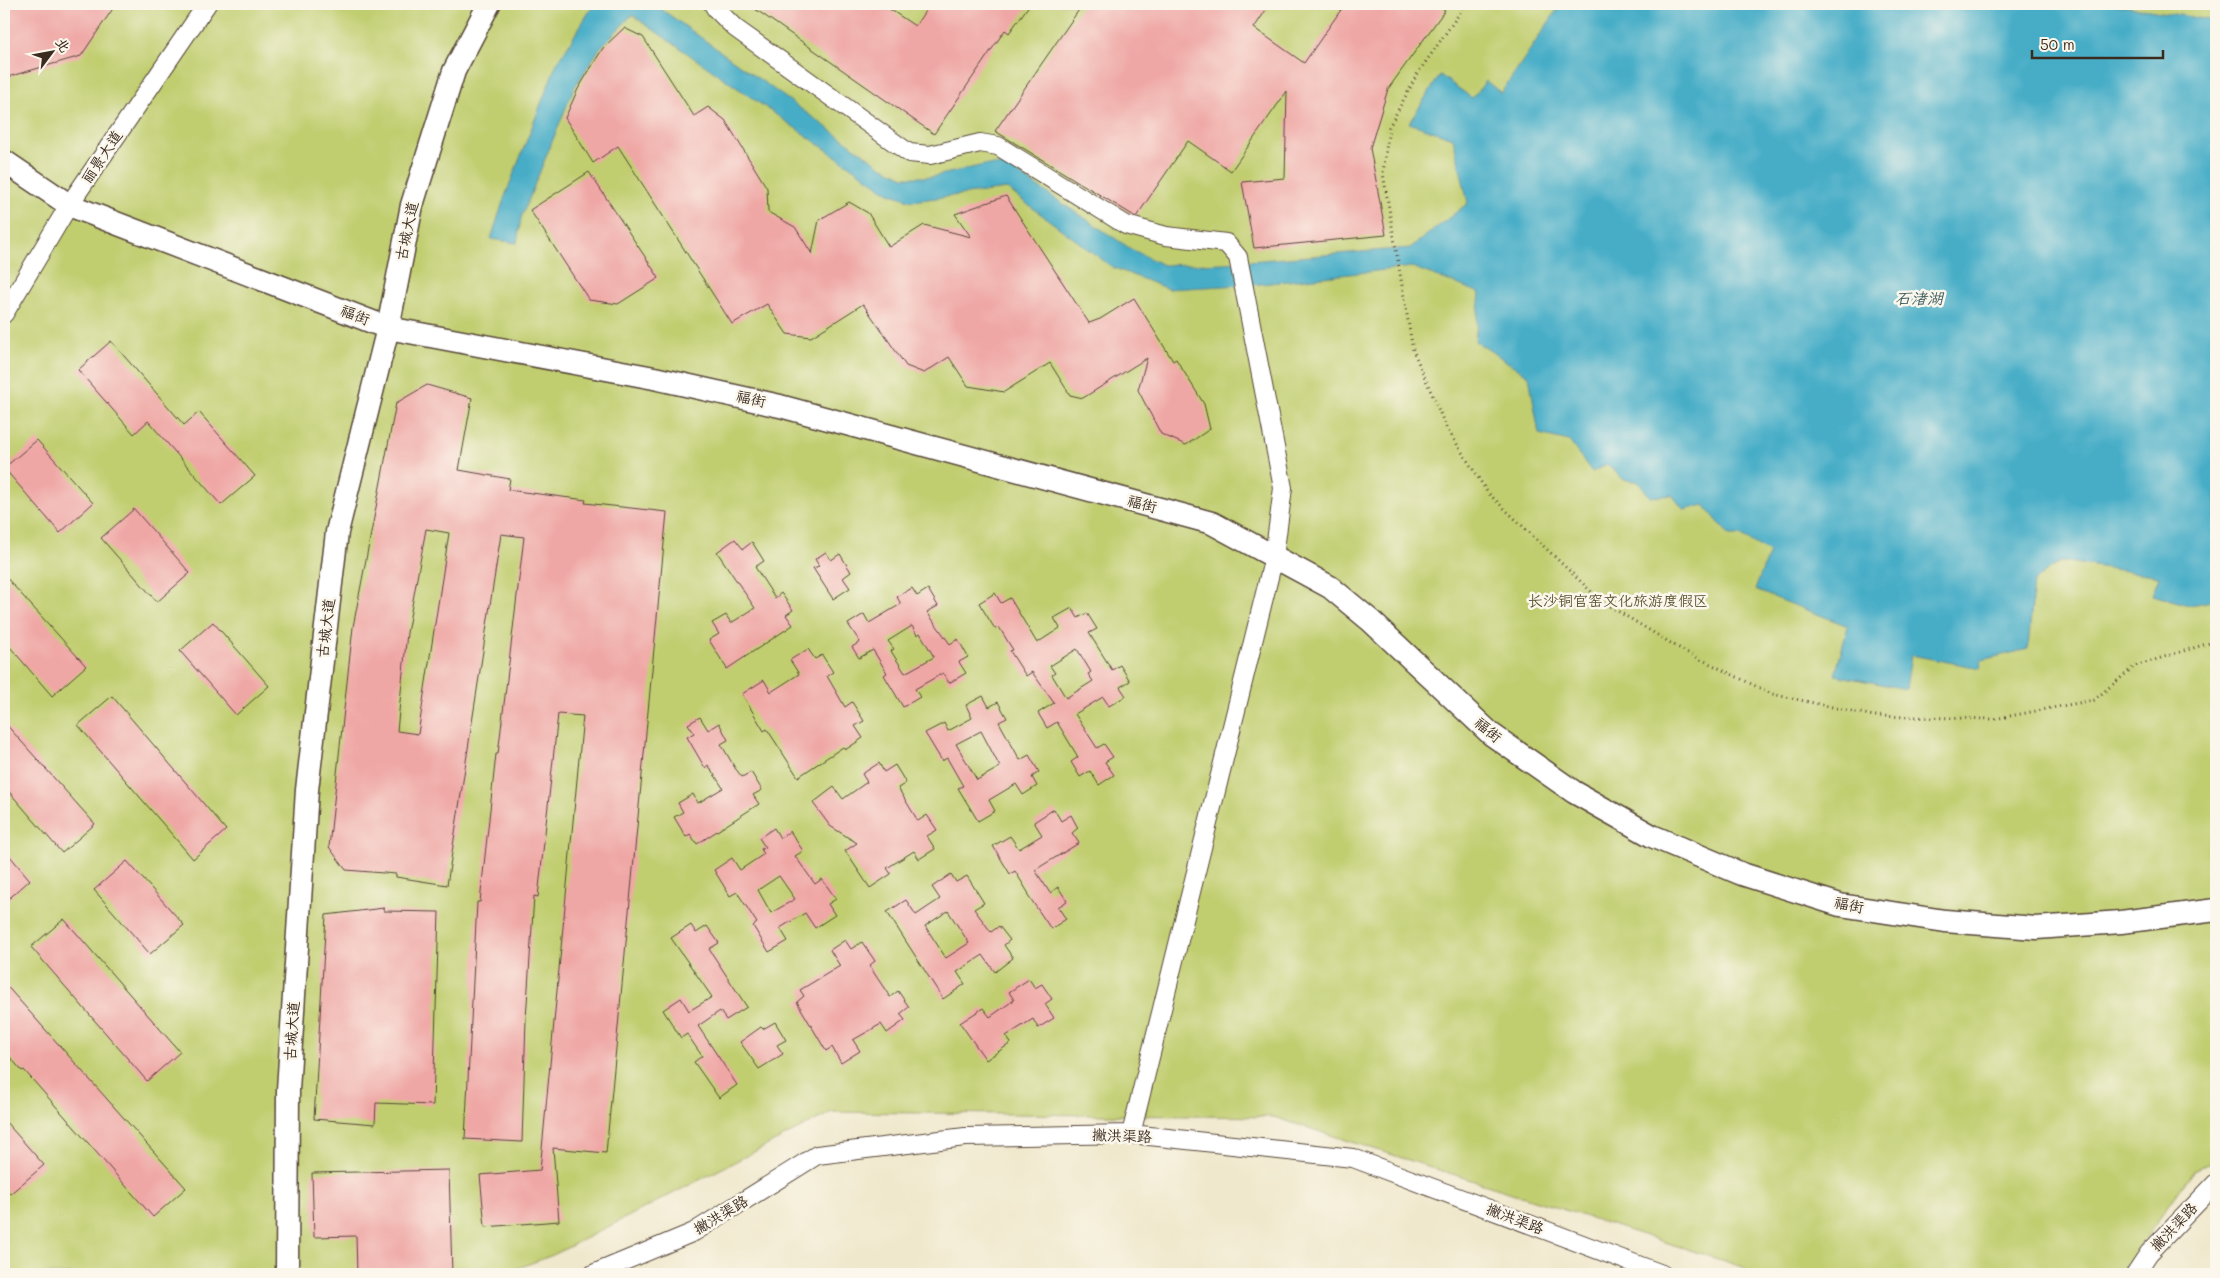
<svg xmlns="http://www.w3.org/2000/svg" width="2220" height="1278" viewBox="0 0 2220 1278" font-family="Mali,'LXGW WenKai TC',sans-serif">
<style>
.green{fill:#c1ce70;stroke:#7e7c47}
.water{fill:#47adc7;stroke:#416c72}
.building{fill:#efa7a5;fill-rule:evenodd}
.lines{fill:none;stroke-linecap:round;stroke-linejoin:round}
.minor-casing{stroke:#564638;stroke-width:20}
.tertiary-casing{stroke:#564638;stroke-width:25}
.path{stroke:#564638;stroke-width:3;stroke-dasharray:1 4;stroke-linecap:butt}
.minor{stroke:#fff;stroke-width:18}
.tertiary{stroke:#fff;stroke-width:22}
.labels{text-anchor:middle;stroke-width:5;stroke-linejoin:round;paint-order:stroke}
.street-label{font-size:15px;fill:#3b2a1e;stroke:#fbf7ec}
.park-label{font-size:15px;fill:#5c5332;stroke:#fbf7ec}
.water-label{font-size:16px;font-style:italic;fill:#405e62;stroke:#fbf7ec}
</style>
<rect width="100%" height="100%" fill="#fbf7ec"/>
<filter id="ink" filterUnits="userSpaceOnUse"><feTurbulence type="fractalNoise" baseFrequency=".02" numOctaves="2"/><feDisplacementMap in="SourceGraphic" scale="10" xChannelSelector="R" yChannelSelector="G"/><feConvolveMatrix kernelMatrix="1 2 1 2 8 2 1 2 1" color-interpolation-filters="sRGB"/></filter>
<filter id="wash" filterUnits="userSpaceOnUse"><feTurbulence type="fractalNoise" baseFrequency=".0096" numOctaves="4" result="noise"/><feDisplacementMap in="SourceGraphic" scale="20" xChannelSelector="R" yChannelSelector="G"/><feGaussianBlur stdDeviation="1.12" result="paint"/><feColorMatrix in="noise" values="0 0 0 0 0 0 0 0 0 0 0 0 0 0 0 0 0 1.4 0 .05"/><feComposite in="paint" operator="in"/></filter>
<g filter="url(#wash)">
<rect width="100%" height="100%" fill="#f0e8cc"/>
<!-- green -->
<path class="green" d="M4 4H2216V1161L2194 1170 2120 1274H1748L1743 1267 1274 1117 832 1112 553 1255 502 1274H4Z"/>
<!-- water -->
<path class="water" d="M594 4H654L881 166 904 177H931L984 165H1005L1131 249 1163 265 1224 263 1410 248 1468 203 1453 138 1409 123 1440 75 1472 98 1486 81 1501 93 1561 4H2112L2216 21V600L2190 605 2152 595 2159 576 2061 561 2034 581 2028 649 1982 660 1980 668 1911 655 1906 689 1835 675 1848 626 1755 590 1769 552 1740 535H1729L1704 505 1684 510 1672 495 1650 497 1639 482 1623 479 1607 464 1592 472 1569 441 1539 434 1529 376 1475 341 1480 293 1412 267 1261 284 1168 289 1112 267 1007 189 912 201 889 193 632 15 600 48 574 88 521 218 517 243 491 239 504 199 556 65Z"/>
<g id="blocks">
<!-- building -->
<path class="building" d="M4 4H116L81 56 4 78Z
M748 4H882L915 26 930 4H1030L1009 33 1005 30 934 134Z
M1083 4H1270L1254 28 1304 63 1345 4H1436L1445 10 1388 89 1370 148 1386 235 1254 248 1242 182 1285 178 1287 91 1231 171 1188 141 1136 217 995 131Z
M624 28 643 37 694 116 708 107 725 120 767 188 768 212 795 227 812 254 819 220 849 202 868 213 889 247 924 225 971 237 955 214 1006 196 1089 323 1100 319 1134 298 1173 361 1176 359 1204 404 1210 429 1186 445 1161 434 1138 390 1147 358 1083 398 1070 395 1050 363 1004 392 968 386 949 357 924 373 906 366 863 304 811 337 787 334 767 304 732 324 618 146 593 163 565 118 578 89 603 48Z
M589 172 659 278 618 304 589 300 530 210Z
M111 341 184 425 199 412 255 476 221 505 148 421 134 434 78 370Z
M427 385 472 398 459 470 510 479 508 490 586 500 585 503 667 512 606 1153 553 1148 559 1221 485 1227 480 1175 540 1170 583 716 558 714 538 897 534 896 526 1019 522 1142 465 1139 477 902H480L496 754H498L524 537 501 534 447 885 396 877V874L346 870 329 847 353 627 396 403ZM426 529 449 533 418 734 397 731 407 633Z
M37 440 93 503 60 533 4 468Z
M134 509 190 573 157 602 101 538Z
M735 539 743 549 752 542 764 561 755 567 775 598 781 593 793 610 786 615 793 625 727 669 709 640 719 634 712 623 726 615 731 623 755 608 717 552Z
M826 552 831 560 840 554 851 572 843 578 850 588 833 599 813 568 819 566 815 559Z
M4 575 86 666 52 696 4 640Z
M912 588 917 596 928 589 938 606 927 612 950 644 958 639 968 657 959 662 966 673 949 683 943 673 915 689 920 697 903 707 884 675 887 673 873 650 859 658 852 647 860 642 848 624 864 614 869 623 901 604 897 597ZM912 626 917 635 920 633 934 657 905 673 891 651 894 649 888 641Z
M995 593 1001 603 1010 598 1037 643 1060 628 1054 618 1072 608 1078 618 1087 613 1097 629 1089 633 1112 670 1120 665 1130 681 1120 687 1126 696 1109 706 1103 697 1075 714 1097 748 1104 744 1113 757 1105 762 1114 775 1099 785 1090 771 1080 777 1071 762 1078 757 1057 722 1047 728 1038 713 1054 703 1032 672 1026 676 1010 651 1013 650 999 627 995 629 979 603ZM1077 649 1091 672 1088 674 1093 681 1066 698 1052 675 1055 673 1050 666Z
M213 622 269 686 236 715 180 651Z
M808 649 815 659 822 655 833 672 827 676 845 707 852 702 864 721 855 726 863 738 845 750 843 747 798 777 767 729 764 731 742 694 764 680 771 692 799 674 790 660Z
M112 696 226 830 193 859 78 725Z
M983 696 989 707 998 702 1007 718 999 722 1014 749 1020 760 1029 755 1039 772 1032 777 1037 786 1023 795 1016 784 989 800 995 811 978 821 958 788 963 786 947 758 942 761 925 733 944 723 948 731 972 718 966 705ZM981 731 1000 767 977 780 956 744Z
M700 717 708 730 719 723 728 740 721 744 735 768 742 777 751 772 762 790 753 795 759 804 697 844 690 834 686 837 674 817 683 812 678 803 693 794 698 803 723 788 708 765 705 768 687 737 694 733 688 724Z
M4 722 95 824 62 853 4 786Z
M879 763 884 772 895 765 906 783 898 788 918 821 927 815 937 830 927 836 935 849 919 859 914 851 887 868 891 874 870 888 845 851 857 843 830 826 813 803 834 787 843 799 867 782 862 774Z
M1054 809 1061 821 1071 815 1078 828 1072 833 1079 843 1035 870 1050 893 1058 887 1067 901 1058 907 1066 919 1051 929 1028 895 1029 894 1015 871 1010 874 993 846 1010 836 1019 849 1042 835 1034 822Z
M774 828 780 838 790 831 803 851 795 856 815 884 822 879 836 899 828 904 835 915 815 928 805 913 780 928 788 941 769 952 753 926 757 923 737 892 730 896 714 870 732 858 740 870 764 854 761 849 765 847 759 838ZM779 876 795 899 771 913 758 890Z
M4 849 30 880 4 903Z
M127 861 184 925 150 954 94 890Z
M951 874 956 882 967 876 984 903 974 909 991 932 999 926 1010 940 1004 945 1013 958 995 972 983 955 957 972 965 984 943 999 887 912 906 900 916 915 940 899 932 887ZM948 911 969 943 946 958 925 926Z
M384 908V911L439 912 433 1105 376 1103 375 1124 314 1119 326 915Z
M64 919 180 1052 147 1081 31 947Z
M691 925 696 933 707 926 719 943 709 949 747 1007 726 1020 720 1011 698 1026 737 1085 719 1098 694 1062 702 1056 687 1034 681 1038 663 1010 681 998 689 1011 712 997 671 938Z
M845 940 851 949 862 942 875 961 870 965 874 973 890 997 898 991 909 1007 900 1014 905 1020 887 1033 881 1024 853 1040 860 1051 841 1063 832 1047 826 1051 797 1002 804 996 800 990 840 966 830 950Z
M1029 979 1035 988 1042 984 1052 999 1045 1004 1054 1018 1038 1028 1033 1019 1006 1036 1011 1043 986 1060 960 1023 983 1008 990 1017 1014 1000 1009 992Z
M4 983 186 1188 153 1217 24 1070 22 1071 4 1050Z
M775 1022 786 1040 777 1045 783 1054 759 1069 740 1042 761 1027 763 1029Z
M4 1120 44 1165 10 1194 4 1187Z
M449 1170 452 1274H357L356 1236 314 1237 312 1173Z"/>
</g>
</g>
<g filter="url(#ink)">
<use href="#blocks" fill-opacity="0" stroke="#564638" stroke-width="1"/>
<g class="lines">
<!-- minor casing -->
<g class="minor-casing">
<path id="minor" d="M713 4 716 9 735 28 909 153 930 155 980 143 998 146 1126 225 1166 236 1226 243 1238 257 1283 488 1274 557 1131 1134
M4 314 69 205 207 4
M593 1274 694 1232 817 1155 965 1137 1131 1134 1353 1158 1662 1274
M2135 1274 2149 1253 2216 1183"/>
</g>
<!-- tertiary casing -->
<g class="tertiary-casing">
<path id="tertiary" d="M4 161 69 205 388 328 654 378 780 406 1212 523 1330 587 1371 621 1491 734 1574 792 1652 836 1742 874 1840 905 1945 921 2036 928 2121 922 2216 910
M287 1274 288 1090 307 790 337 532 388 328 412 205 454 71 489 4"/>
</g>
<!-- path -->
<path class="path" d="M1466 4 1418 73 1389 127 1383 173 1413 350 1446 427 1488 493 1601 601 1684 651 1772 694 1874 716 1994 719 2094 700 2135 666 2216 641"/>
<!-- minor -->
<use href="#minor" class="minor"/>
<!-- tertiary -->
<use href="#tertiary" class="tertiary"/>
</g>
</g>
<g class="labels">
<!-- street labels -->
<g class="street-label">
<text transform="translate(102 157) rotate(-56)" y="5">丽景大道</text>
<text transform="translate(407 231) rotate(-78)" y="5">古城大道</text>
<text transform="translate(355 315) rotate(21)" y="5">福街</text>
<text transform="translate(751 399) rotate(13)" y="5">福街</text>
<text transform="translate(1142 504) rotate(15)" y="5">福街</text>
<text transform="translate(326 628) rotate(-83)" y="5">古城大道</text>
<text transform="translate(1488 730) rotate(40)" y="5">福街</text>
<text transform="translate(1849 905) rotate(11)" y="5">福街</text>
<text transform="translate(292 1031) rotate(-86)" y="5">古城大道</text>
<text transform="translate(1122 1136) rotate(2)" y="5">撇洪渠路</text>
<text transform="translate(721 1215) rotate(-31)" y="5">撇洪渠路</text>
<text transform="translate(1515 1219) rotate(21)" y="5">撇洪渠路</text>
<text transform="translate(2174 1227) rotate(-47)" y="5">撇洪渠路</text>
</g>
<!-- park labels -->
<g class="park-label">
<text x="1618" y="606">长沙铜官窑文化旅游度假区</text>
</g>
<!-- water labels -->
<g class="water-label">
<text x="1919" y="304">石渚湖</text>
</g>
</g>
<!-- margin -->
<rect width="2220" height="1278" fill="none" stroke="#fbf7ec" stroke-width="20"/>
<!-- north arrow -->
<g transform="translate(52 52) rotate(58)" stroke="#fbf7ec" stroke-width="4" paint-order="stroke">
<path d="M0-4L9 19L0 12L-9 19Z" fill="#3b2a1e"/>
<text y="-8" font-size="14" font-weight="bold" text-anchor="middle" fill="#3b2a1e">北</text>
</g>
<!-- scale -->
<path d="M2032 50v8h131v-8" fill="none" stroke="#3b2a1e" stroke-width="2.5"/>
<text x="2040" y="50" font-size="15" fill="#3b2a1e" stroke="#fbf7ec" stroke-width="4" paint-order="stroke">50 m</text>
</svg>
